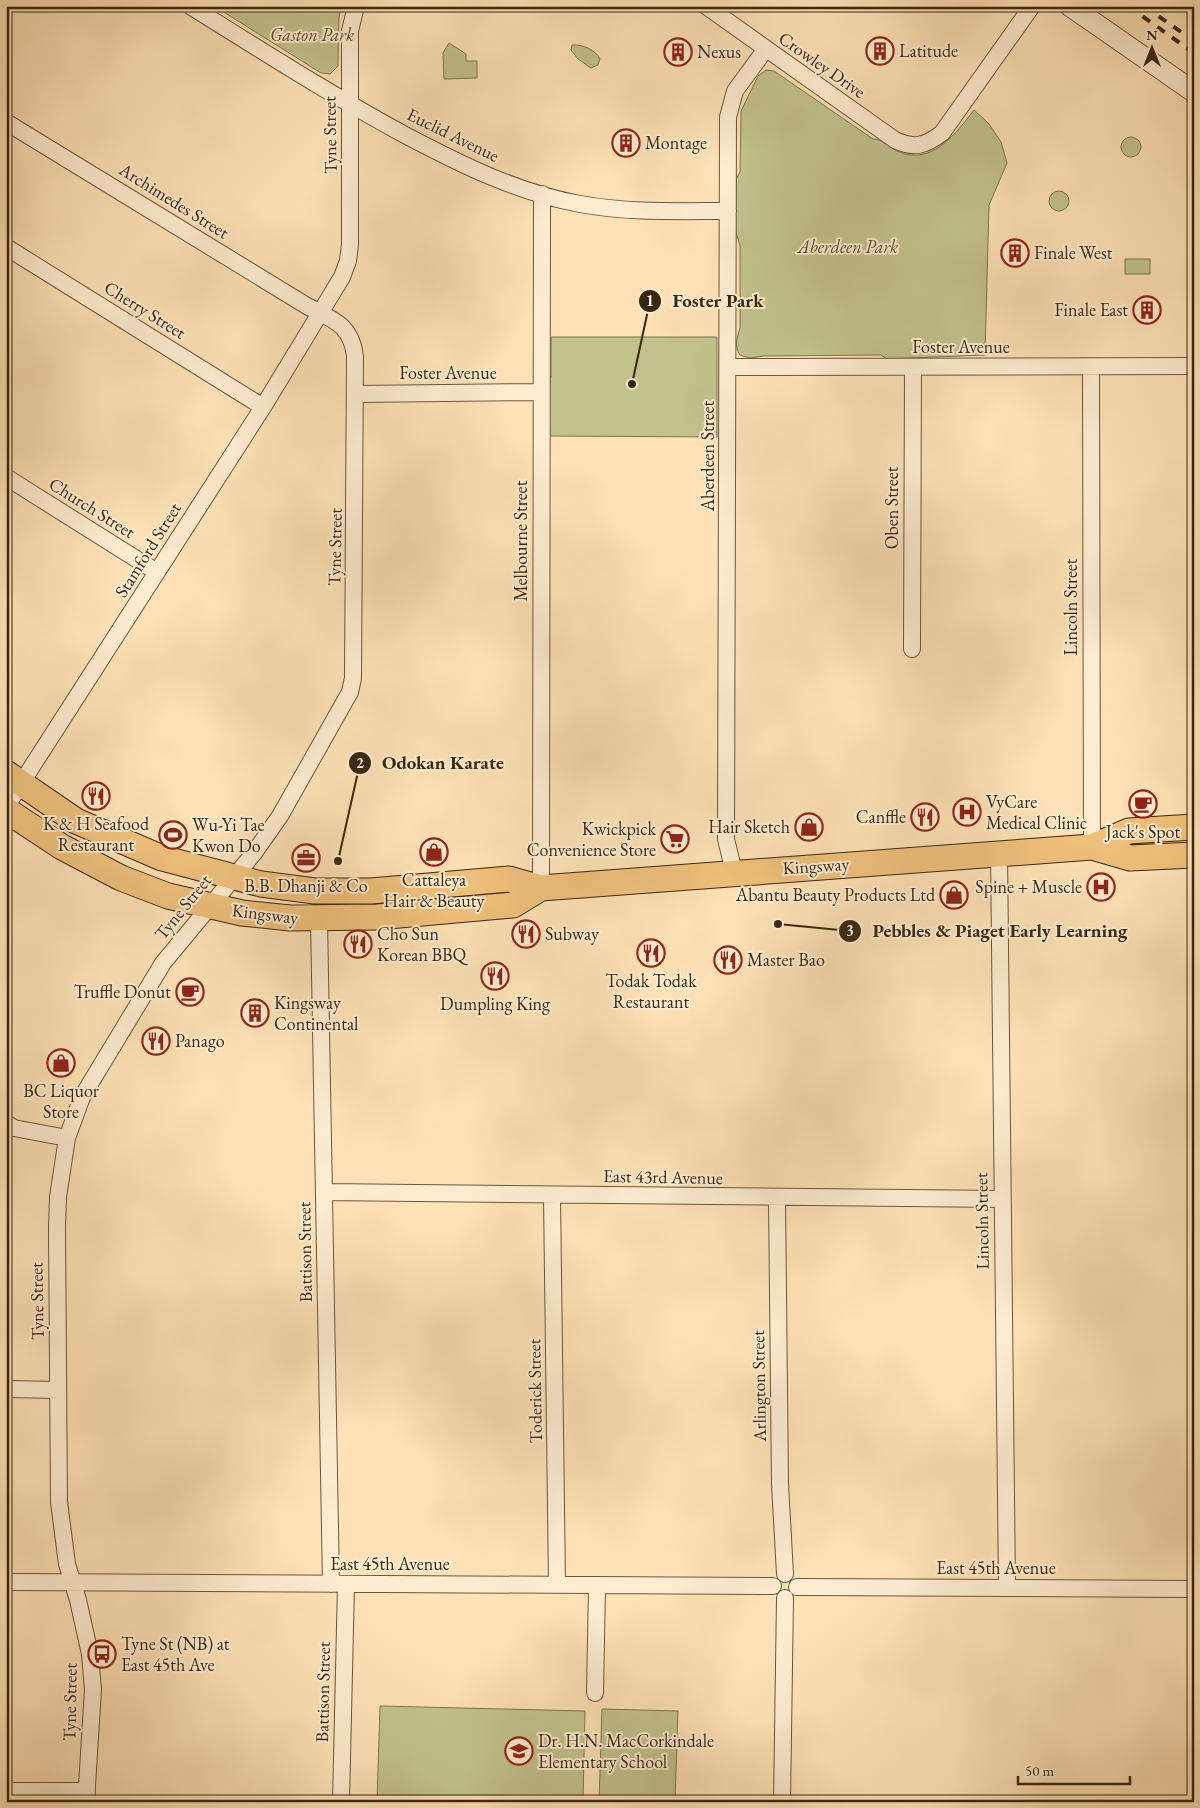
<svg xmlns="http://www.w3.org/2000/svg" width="1200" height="1808" viewBox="0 0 1200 1808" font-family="'EB Garamond',serif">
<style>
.green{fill:#c2c28d;stroke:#7e7450}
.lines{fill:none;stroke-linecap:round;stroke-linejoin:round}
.minor-casing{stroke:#6a563b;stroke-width:18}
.tertiary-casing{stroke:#6a563b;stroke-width:22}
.primary-casing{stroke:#392712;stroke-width:27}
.minor{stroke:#feecd0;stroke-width:16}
.tertiary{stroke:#feecd0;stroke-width:20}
.primary{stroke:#efc07b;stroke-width:25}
.rail{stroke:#392712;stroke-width:4;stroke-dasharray:9 9;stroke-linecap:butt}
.labels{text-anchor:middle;stroke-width:4;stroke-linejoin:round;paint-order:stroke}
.park-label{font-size:18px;font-style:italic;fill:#5b4e31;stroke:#feecd0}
.poi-label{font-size:18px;fill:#392712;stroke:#feecd0;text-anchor:start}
.street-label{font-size:18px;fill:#392712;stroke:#feecd0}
.leader{fill:none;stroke:#392712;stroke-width:2}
.callout-dot{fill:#392712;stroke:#feecd0;stroke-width:2}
.mark-label{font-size:15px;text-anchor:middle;font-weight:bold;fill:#fff}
.callout-label{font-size:19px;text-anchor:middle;font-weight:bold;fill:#392712;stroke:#feecd0;stroke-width:4;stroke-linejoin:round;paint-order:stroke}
</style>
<rect width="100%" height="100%" fill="#fee1b6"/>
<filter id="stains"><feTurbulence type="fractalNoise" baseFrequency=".004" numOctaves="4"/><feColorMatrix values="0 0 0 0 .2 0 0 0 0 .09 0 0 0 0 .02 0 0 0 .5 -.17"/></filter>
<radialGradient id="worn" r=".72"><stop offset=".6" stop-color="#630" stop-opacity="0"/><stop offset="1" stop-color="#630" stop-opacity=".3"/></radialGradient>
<!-- green -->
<path class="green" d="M214 6H342L339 17 338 66 330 74 321 73Z
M449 43 466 54V61H477V78L444 79 443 53Z
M572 45C582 44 596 50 600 59L598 65 591 68 578 59 571 50Z
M766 70 774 71 873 139C883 139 889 147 897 151 932 167 956 133 974 110L989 124 1001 142 1007 163 989 205 985 355 887 359 881 355 763 356 750 358 740 355C734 346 737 337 740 328V246L735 229 736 179 740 172 741 111 758 76Z
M1121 147a10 10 0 1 1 20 0a10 10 0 1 1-20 0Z
M1049 201a10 10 0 1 1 20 0a10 10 0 1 1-20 0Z
M1125 259H1150V274H1125Z
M551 337H717V437L550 436C550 420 541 389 551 377Z
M380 1706 585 1711 583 1802H377Z
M602 1709 678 1711 675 1802H599Z"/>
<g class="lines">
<!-- minor casing -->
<g class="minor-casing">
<path id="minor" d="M190 6C261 50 331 95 405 135 460 164 518 193 580 204 628 213 679 211 728 211
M706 6 895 140C914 149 925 146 942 133L1032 6
M6 122 307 306C333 320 351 324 355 356L353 678 350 692 280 816 254 853 163 963 82 1097 67 1138 58 1197 57 1228 59 1502 67 1564 78 1600 90 1654 93 1690 86 1802
M6 247 263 407
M729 367 1194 366
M1091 367 1092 847
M356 394 541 392
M6 477 157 572
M912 649 913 367
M6 807 263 407 342 277 348 261 350 245V31L356 6
M999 853 1007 1588
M734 872 726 839 728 117 735 91 765 50
M541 888 542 194
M319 919 331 1584
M6 1123 14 1128 67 1138
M324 1192 1001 1199
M552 1196 557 1585
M777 1198 780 1484 785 1574
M6 1389 58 1390
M6 1582 773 1586
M797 1587 1194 1589
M595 1693 597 1586
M6 1791H87
M341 1802 346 1584
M782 1802 785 1598"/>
</g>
<!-- tertiary casing -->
<g class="tertiary-casing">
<path id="tertiary" d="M1070 6 1194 92"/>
</g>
<!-- primary casing -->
<g class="primary-casing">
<path id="primary" d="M6 773 76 821 162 858 261 884 315 891H371L509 879 541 888 1092 847 1129 831 1194 827
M6 810 62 847 121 878 168 896 242 913 290 918 377 917 513 905 541 888
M1092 847 1130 858 1194 855"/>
</g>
<!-- minor -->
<use href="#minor" class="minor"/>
<!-- tertiary -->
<use href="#tertiary" class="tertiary"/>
<!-- primary -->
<use href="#primary" class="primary"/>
<!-- rail -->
<path class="rail" d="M1128 6 1194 53
M1144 6 1194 41"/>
</g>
<!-- icons -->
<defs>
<g id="building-ring" transform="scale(1.4375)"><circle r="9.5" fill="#feecd0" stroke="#8f2418" stroke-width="1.5"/><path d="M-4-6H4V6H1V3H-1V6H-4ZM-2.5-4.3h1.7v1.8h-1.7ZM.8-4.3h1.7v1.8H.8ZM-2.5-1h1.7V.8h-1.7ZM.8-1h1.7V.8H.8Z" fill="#8f2418"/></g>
<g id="restaurant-ring" transform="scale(1.4375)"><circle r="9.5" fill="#feecd0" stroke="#8f2418" stroke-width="1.5"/><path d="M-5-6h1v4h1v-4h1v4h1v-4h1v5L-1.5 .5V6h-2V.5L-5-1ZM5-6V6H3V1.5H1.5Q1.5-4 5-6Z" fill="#8f2418"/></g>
<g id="cafe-ring" transform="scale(1.4375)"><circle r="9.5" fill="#feecd0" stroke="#8f2418" stroke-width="1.5"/><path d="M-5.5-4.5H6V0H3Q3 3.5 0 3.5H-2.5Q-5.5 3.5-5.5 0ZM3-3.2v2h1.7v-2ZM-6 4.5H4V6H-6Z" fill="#8f2418"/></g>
<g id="hospital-ring" transform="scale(1.4375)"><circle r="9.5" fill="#feecd0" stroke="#8f2418" stroke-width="1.5"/><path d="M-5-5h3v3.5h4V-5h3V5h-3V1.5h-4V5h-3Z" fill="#8f2418"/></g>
<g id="shop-ring" transform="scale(1.4375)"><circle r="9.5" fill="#feecd0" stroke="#8f2418" stroke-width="1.5"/><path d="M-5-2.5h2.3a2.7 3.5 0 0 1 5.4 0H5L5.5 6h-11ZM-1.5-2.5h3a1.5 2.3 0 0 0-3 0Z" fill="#8f2418"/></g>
<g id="stadium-ring" transform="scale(1.4375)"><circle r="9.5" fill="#feecd0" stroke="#8f2418" stroke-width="1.5"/><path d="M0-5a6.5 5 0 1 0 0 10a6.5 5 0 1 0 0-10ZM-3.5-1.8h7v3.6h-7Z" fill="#8f2418"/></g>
<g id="supermarket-ring" transform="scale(1.4375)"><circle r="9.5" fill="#feecd0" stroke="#8f2418" stroke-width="1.5"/><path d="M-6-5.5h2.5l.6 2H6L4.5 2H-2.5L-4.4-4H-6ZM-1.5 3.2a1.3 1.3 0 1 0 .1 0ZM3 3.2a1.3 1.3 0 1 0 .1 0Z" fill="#8f2418"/></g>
<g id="office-ring" transform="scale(1.4375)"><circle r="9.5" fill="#feecd0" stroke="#8f2418" stroke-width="1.5"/><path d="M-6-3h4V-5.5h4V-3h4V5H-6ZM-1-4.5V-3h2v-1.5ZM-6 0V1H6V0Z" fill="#8f2418"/></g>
<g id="bus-ring" transform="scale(1.4375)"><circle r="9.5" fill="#feecd0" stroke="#8f2418" stroke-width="1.5"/><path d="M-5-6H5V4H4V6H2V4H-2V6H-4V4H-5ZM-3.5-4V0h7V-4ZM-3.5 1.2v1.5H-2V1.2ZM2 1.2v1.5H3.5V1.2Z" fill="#8f2418"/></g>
<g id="school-ring" transform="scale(1.4375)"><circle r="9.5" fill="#feecd0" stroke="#8f2418" stroke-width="1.5"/><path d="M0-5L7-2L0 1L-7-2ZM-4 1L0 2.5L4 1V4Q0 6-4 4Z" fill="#8f2418"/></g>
</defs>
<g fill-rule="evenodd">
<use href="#building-ring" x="880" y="51"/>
<use href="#building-ring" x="678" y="52"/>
<use href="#building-ring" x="626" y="143"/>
<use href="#building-ring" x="1015" y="253"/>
<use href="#building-ring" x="1147" y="310"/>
<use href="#restaurant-ring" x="96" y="796"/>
<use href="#cafe-ring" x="1143" y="804"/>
<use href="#hospital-ring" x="967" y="812"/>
<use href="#restaurant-ring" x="925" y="817"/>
<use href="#shop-ring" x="809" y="827"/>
<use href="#stadium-ring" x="173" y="835"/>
<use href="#supermarket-ring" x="675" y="839"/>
<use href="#shop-ring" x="434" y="852"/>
<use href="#office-ring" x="306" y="858"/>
<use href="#hospital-ring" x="1101" y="887"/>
<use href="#shop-ring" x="954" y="895"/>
<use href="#restaurant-ring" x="526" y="934"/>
<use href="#restaurant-ring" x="358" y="944"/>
<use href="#restaurant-ring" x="651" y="953"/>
<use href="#restaurant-ring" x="728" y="960"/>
<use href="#restaurant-ring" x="495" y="976"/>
<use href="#cafe-ring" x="190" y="992"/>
<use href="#building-ring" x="255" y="1013"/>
<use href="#restaurant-ring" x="156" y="1041"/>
<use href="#shop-ring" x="61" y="1063"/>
<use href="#bus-ring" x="102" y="1654"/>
<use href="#school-ring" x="519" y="1751"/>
</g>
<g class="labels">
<!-- park labels -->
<g class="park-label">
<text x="312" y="41">Gaston Park</text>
<text x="848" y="253">Aberdeen Park</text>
</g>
<!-- poi labels -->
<g class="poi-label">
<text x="899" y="57">Latitude</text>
<text x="697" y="58">Nexus</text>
<text x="645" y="149">Montage</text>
<text x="1034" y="259">Finale West</text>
<text x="1128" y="316" text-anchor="end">Finale East</text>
<text x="986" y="808">VyCare<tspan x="986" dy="21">Medical Clinic</tspan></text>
<text x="906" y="823" text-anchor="end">Canffle</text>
<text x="96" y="830" text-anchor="middle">K &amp; H Seafood<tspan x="96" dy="21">Restaurant</tspan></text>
<text x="192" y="831">Wu-Yi Tae<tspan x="192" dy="21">Kwon Do</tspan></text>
<text x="790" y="833" text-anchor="end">Hair Sketch</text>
<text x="656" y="835" text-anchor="end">Kwickpick<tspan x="656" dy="21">Convenience Store</tspan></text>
<text x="1143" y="838" text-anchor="middle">Jack's Spot</text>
<text x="434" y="886" text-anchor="middle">Cattaleya<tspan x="434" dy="21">Hair &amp; Beauty</tspan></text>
<text x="306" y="892" text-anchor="middle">B.B. Dhanji &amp; Co</text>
<text x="1082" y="893" text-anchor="end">Spine + Muscle</text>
<text x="935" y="901" text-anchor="end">Abantu Beauty Products Ltd</text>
<text x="377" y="940">Cho Sun<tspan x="377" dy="21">Korean BBQ</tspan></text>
<text x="545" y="940">Subway</text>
<text x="747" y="966">Master Bao</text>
<text x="651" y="987" text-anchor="middle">Todak Todak<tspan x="651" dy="21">Restaurant</tspan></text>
<text x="171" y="998" text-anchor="end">Truffle Donut</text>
<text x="274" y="1009">Kingsway<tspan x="274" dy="21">Continental</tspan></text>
<text x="495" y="1010" text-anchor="middle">Dumpling King</text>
<text x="175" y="1047">Panago</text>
<text x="61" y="1097" text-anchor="middle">BC Liquor<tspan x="61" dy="21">Store</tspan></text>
<text x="121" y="1650">Tyne St (NB) at<tspan x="121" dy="21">East 45th Ave</tspan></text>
<text x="538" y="1747">Dr. H.N. MacCorkindale<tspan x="538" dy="21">Elementary School</tspan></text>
</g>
<!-- street labels -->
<g class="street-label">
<text transform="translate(822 65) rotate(35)" y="6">Crowley Drive</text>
<text transform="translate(330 135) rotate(-91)" y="6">Tyne Street</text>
<text transform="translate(453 135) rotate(26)" y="6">Euclid Avenue</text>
<text transform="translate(174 201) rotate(32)" y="6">Archimedes Street</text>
<text transform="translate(145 310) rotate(32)" y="6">Cherry Street</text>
<text x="961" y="353">Foster Avenue</text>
<text x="448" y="379">Foster Avenue</text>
<text transform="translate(708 456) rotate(-90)" y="6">Aberdeen Street</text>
<text transform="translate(92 508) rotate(32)" y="6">Church Street</text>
<text transform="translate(892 508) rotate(-90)" y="6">Oben Street</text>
<text transform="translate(521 541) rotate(-90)" y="6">Melbourne Street</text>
<text transform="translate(335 547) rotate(-89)" y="6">Tyne Street</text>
<text transform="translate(148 550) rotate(-58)" y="6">Stamford Street</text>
<text transform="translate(1071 607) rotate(-90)" y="6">Lincoln Street</text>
<text transform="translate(816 866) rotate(-4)" y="6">Kingsway</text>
<text transform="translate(183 907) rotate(-51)" y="6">Tyne Street</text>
<text transform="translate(265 914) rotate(7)" y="6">Kingsway</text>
<text transform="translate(663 1177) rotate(1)" y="6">East 43rd Avenue</text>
<text transform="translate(982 1221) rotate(-91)" y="6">Lincoln Street</text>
<text transform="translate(305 1252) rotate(-91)" y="6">Battison Street</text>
<text transform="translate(37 1301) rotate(-91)" y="6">Tyne Street</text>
<text transform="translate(759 1386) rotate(-91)" y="6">Arlington Street</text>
<text transform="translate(535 1391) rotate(-91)" y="6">Toderick Street</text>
<text x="390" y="1570">East 45th Avenue</text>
<text x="996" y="1574">East 45th Avenue</text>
<text transform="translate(323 1692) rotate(-89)" y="6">Battison Street</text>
<text transform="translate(70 1702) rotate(-89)" y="6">Tyne Street</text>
</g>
</g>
<!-- callouts -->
<path class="leader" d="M632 384L650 301M338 861L360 763M778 924L850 931"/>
<g class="callout-dot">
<circle cx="632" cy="384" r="5"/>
<circle cx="338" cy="861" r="5"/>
<circle cx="778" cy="924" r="5"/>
<circle cx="650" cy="301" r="12"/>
<circle cx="360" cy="763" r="12"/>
<circle cx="850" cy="931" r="12"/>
</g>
<g class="mark-label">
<text x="650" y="306">1</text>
<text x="360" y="768">2</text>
<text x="850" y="936">3</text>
</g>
<g class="callout-label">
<text x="718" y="307">Foster Park</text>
<text x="443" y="769">Odokan Karate</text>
<text x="1000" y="937">Pebbles &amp; Piaget Early Learning</text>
</g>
<!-- margin -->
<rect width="1200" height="1808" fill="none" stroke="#fee1b6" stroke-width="25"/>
<rect x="8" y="8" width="1185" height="1793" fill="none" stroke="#392712" stroke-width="2.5"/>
<rect x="12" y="12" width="1175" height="1783" fill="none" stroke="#392712"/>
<!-- north arrow -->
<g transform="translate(1152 48)" stroke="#feecd0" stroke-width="4" paint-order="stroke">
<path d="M0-4L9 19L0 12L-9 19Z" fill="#392712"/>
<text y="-8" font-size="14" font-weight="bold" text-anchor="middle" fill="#392712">N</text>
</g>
<!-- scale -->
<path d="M1018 1776v8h112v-8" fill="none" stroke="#392712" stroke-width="2.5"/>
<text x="1025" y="1776" font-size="15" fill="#392712" stroke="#feecd0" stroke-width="4" paint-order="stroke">50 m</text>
<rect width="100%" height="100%" filter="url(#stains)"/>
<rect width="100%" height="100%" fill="url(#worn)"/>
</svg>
